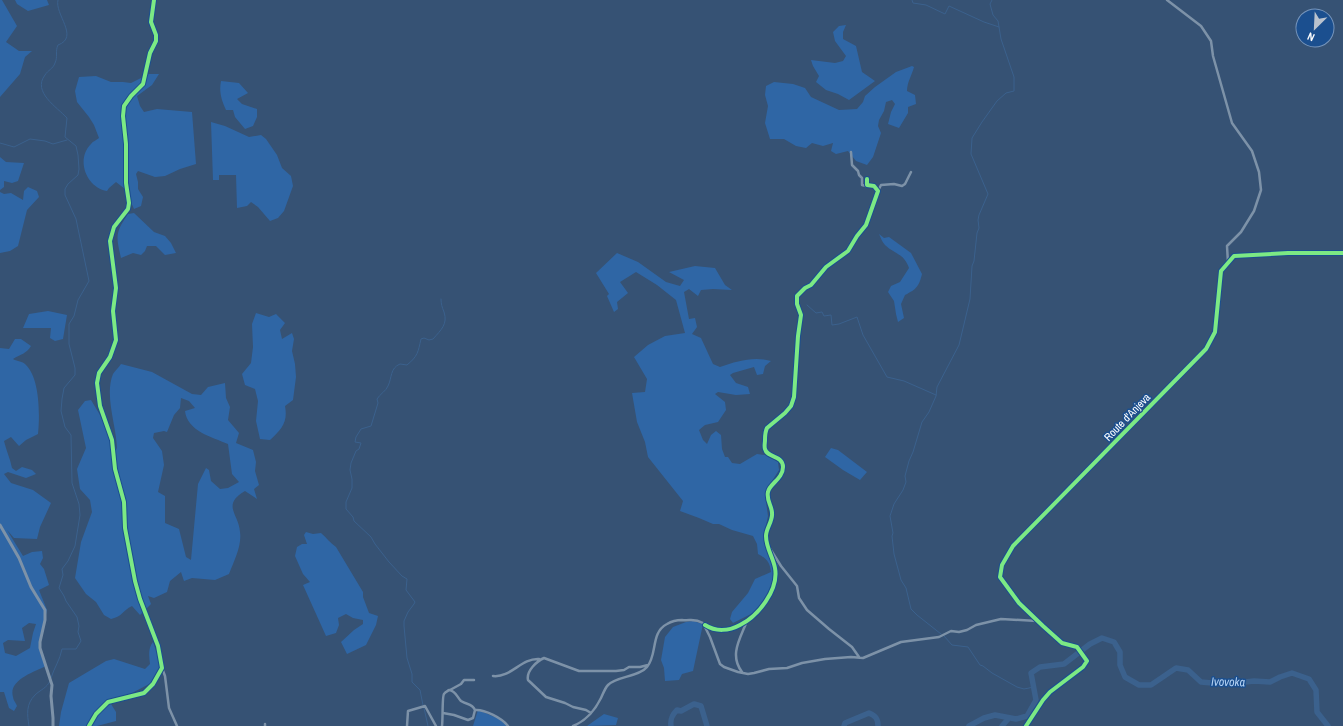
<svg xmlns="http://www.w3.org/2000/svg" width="1343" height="726" viewBox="0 0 1343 726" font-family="'Archivo Narrow',sans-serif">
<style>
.green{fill:#2f66a5;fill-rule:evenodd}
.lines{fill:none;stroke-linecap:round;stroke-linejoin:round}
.stream{stroke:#3b618d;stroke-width:1}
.river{stroke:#3b618d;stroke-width:5.5}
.minor{stroke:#7d92a8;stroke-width:2.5}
.tertiary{stroke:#7d92a8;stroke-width:3}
.cycleway-casing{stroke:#1b4f8f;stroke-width:6}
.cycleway{stroke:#7ce984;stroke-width:4}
.labels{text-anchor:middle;stroke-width:3;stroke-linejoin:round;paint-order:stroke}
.street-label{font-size:11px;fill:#fff;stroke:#1b4f8f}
.water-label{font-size:12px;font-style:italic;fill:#b5d3f5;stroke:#1b4f8f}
</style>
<rect width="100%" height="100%" fill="#365274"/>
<!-- green -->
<path class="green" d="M0 0H2L17 26 6 42 19 51H32L25 57 20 74 0 97Z
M15 0H47L49 5 28 11 17 4Z
M846 25 843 32V39L856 46 862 72 875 81 849 100 838 94 826 90 816 82 819 76 813 66 811 60 835 63 843 61 846 56 835 41 833 32 839 26Z
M912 66 914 67C912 75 907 82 907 91L915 95 916 104 908 107V113L899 128 888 124 891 112 895 104 892 100 886 102 884 111 879 120 878 126 881 133 873 157 867 165 856 161 848 151 836 154 831 151 833 143 823 146 812 143 806 148 796 146 784 139H770L765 123 768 106 765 95 766 86 774 82 793 84 805 88 811 97 839 110 857 109 863 102 865 96 875 87 896 72Z
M149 74H159L152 85 137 96 140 106 144 112 157 109 192 112 196 164 180 169 165 176 155 177 138 171 136 174 138 182V189L143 197 141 206 134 209 125 189 116 182 109 188 107 191C87 188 75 160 91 144 93 141 97 140 99 138L94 125 89 117 77 102 75 91 79 77 96 76 111 82H123L131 83Z
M221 81 239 83 248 93 237 99 242 104 257 109V117L253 126 245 129 235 117 233 110H226C221 99 219 92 221 81Z
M211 122 225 126 249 137 261 135 266 139 277 155 282 168 291 176 293 186 284 211 278 218 270 221 258 207 251 202 247 206 237 208 236 175H219V180H213Z
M0 157 6 162 24 163 18 181 12 183 4 181V187L0 190Z
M28 187 37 191 39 197 27 210 18 246 10 251 0 253V192L4 194 11 193 23 200 24 191Z
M134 213 154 232 165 236 171 243 176 253 165 255 156 246H147L145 251 141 255 133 253 121 258C116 236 115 233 128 214Z
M879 234 884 238 889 237 911 253 922 274C919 286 917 289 905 295L901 304 904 318 898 322 896 314 894 301 888 292 891 286 900 282 909 268C904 253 894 254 885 245 882 242 881 238 879 234Z
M617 253 638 262 666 282 680 286 684 280 669 272 695 266 715 268 725 285 732 290 713 289 701 290 698 296 689 289 684 292 689 319 695 318 697 327 692 334 701 338 713 364 720 367C737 361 754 356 771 361L765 366 763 374 757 375 754 367 733 373 730 375 736 383 748 387 750 394 736 395 718 392 715 394 725 402 726 410 718 422 705 425 699 430 703 440 707 444 711 435 716 431 721 435 722 449 725 457H728L732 463 740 464 757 454 765 455 778 462 779 470 767 489 765 495 768 516 764 535 767 549 778 565 771 587 761 604 753 613 733 623 730 619 732 612 748 593 755 579 771 572C770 562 766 558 758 554L757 544 753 536 732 530 719 524H713L699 518 680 511 683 501 648 457 645 442 637 422 632 393 645 392 647 379 634 357 648 345 665 336 685 333 676 300 657 285 636 272 620 282 628 293 617 302 618 309 614 312 607 296 609 294 596 273Z
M48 311 67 315 63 339 55 341 50 338 51 328H23L29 314Z
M256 313 269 317 276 314 285 323 280 330 282 339 292 333 294 339 292 351 295 364 296 377 293 400 285 406C288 422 282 429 270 440L260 439 256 421 258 401 255 389 245 385 242 374 251 363 253 347 252 324Z
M15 339H21L31 346C26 354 21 354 13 359 16 361 22 361 25 364 40 377 40 415 38 434L26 440 19 446 11 437 4 441C6 450 10 458 12 468L16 471 22 467 32 470 36 474 26 478 8 472 4 474 11 483 33 490 51 503 40 527 37 539 14 538 7 530 23 556 32 552 42 551 43 558 40 564 44 569 49 585 39 590 47 610 40 642V648L46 666C34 672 8 680 13 697 13 700 16 703 17 706L14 711 9 708 4 692H0V348L9 349ZM29 623 36 624 33 633 30 648 16 656 5 653 3 643 8 640 25 641 22 628Z
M121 364 152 372 192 394 201 395 208 387 225 383 226 398 230 407 228 420 239 433 236 443 253 450 256 462 255 471 259 485 254 489 257 499 245 491C221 505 239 514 240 532 242 546 234 561 229 574L215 580 192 578 184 581 181 572 170 581 167 592 154 598 148 596 151 604 140 615 132 606C122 611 123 616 111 619L104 615 96 602 86 594 75 578 81 542 92 512 90 500 80 489 77 469 86 448 78 410 85 401 91 400 100 415 117 450C117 427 104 396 113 374 115 371 119 367 121 364ZM181 398 189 401 195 408 185 411C187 431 212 437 228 444L232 474 239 482 228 488 220 489 211 481 209 470 206 468 198 484 191 560 186 557 179 529 165 523V496L158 492 164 465 162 451 153 438 154 433 164 431 167 432 174 415 180 408Z
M831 448 838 450 867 472 860 480 843 470 825 457Z
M306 532 313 534 321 533C327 538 330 543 336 547L363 592V597L369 613 378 616 376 625 366 645 347 654 341 642 354 630 363 624V620L353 618 346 614 338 618 339 625 336 633 326 636 303 585 310 582 303 574 295 556 297 547 302 544H307L304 535Z
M693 621 703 624 693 671 682 674 679 680 665 681 664 668 661 660 665 637 673 627 686 622Z
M153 642 161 666 153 682 111 704 116 712V721L97 726H59L61 712 69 683 106 661 114 659 145 669 150 664C149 656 148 648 153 642Z
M478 710 502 720 507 726H473Z
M604 714 618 718 616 725 587 726Z"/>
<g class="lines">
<!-- stream -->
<path class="stream" d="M912 0 913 3 926 5 945 14 949 6 984 22 999 27
M0 143 14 147 30 139 45 141 53 144 67 140
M807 305 816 313 822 312 824 316 831 315 832 325 839 324 857 317 863 335 887 377 904 381 936 395
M941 634 917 615 911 609 906 588 901 580 894 554 892 536 893 533 890 516 894 504 903 490 906 482 905 476 909 461 913 452 922 422 929 412 936 396 937 387 959 345 970 299 972 266 974 261 977 233 979 228 978 220 979 215 988 194 971 154 972 138 982 122 997 101 1006 93 1014 91V77L1001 39 998 21 993 15 990 4 992 0
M944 636 952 645 968 647 980 665 983 666 992 673 1017 687 1024 689 1034 687
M51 678C54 668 60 660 62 649H76L81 641 78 632 79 626 77 617 66 601 64 596 59 588 63 575 62 569 68 561 75 546 80 515 79 504 72 483 71 435 65 427 61 411 62 399 64 388 75 375V368L69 344V324L74 316 78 300 89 281 76 219 65 195V189L68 184 78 175 79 169 78 155 76 146 65 137 67 118C57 107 32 92 45 75 48 70 53 69 55 63 58 57 55 51 58 45 80 37 54 14 58 0
M423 705 420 690 412 682V674L407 658 404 626V621L408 612 414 604 415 602 406 590 407 579 402 576 389 562 375 544 371 537 354 521 353 517 346 509V502L352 488V479L350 470 351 463 356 451 359 449 361 443 355 442 356 437 361 429 371 426 378 403 377 399C380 394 386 391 388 386 392 378 390 368 400 364L407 365C418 356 418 352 421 339L424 338 429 340 433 339C441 330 448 324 444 312 442 307 441 304 441 299
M424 708 428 726
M29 726C27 714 26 704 35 695 40 690 47 688 50 681"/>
<!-- river -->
<path class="river" d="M671 726C670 719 672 715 677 710L681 711 694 704 701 706 707 726
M844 726 845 723 869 713C876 716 878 719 878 726
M969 726 984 718 995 715 1016 719 1027 716 1036 700 1031 673 1040 667 1064 664 1090 644 1102 638 1114 642 1120 652V665L1125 677 1139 685H1151L1176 668 1188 670 1201 682 1212 683 1228 684 1254 681 1270 682 1280 677 1292 673 1309 679 1316 690 1317 712 1328 726
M1002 726 1009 718"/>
<!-- minor -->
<path class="minor" d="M1167 0 1201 26 1211 41 1213 56 1232 123 1252 151 1259 172 1261 190 1254 211 1241 232 1227 246 1228 263
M851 152 852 165 858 171 859 175 862 178V185L866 186 867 185
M878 191 881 185 894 184 902 186 905 184 911 172
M769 547 781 566 797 586 799 598 807 610 829 629 852 647 859 657
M705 625C716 632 729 631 740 625 758 616 779 590 775 568 773 557 766 548 766 536 766 528 773 521 772 513 772 506 766 500 768 492 769 484 783 479 783 467 783 455 767 458 765 449 764 446 765 443 765 440 765 436 765 432 767 428L785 413 791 406 794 397 798 336 801 315 797 304V296L805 288 811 285 826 267 848 251 857 236 866 225 878 191 874 186 867 185V179
M162 668 165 676 169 708 177 726
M742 672C729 655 740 639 747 621
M493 676C511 678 521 658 539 659
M450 690 461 684 464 680H474
M443 713 454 715 468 720 473 718 475 710C484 709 502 718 508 726
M591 713 586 710 573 707 565 703 546 697 528 680C526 671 537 661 544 658L579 671H616L624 670 629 667H640L648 665
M265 724V726
M89 726 96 714 108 702 144 693 153 684 162 668 158 646 140 599 135 581 125 528 124 502 115 469 112 440 100 406 97 383 99 373 110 357 116 340 113 311 116 288 110 241 114 227 128 209 129 203 126 183V144L123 116 124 106 131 96 143 84 150 53 156 41V35L151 22 154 0
M407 726 408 711 425 706 436 726
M442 726C443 720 442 696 444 694 445 692 448 691 449 690 456 691 457 697 461 701 467 705 472 703 475 710
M573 726C586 721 595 710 601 698 603 694 605 688 608 685 617 676 639 677 647 667 658 654 650 633 667 624 672 621 676 620 682 620 691 621 694 618 703 623L710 637 720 664 724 667 738 672 748 674 754 673 769 669 787 668 802 663 825 659 851 657 863 658 901 642 939 637 951 631 959 632 967 630 976 625 1001 619 1037 621"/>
<!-- tertiary -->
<path class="tertiary" d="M0 525 19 558 31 587 45 610V620L40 642V648L52 685 51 696 53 718V726
M1026 726 1043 700 1050 692 1083 667 1087 661 1077 647 1062 643 1043 626 1019 603 1000 577 1002 565 1013 546 1206 349 1215 332 1221 271 1234 256 1288 253H1343"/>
<!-- cycleway casing -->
<g class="cycleway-casing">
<path id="cycleway" d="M705 625C716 632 729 631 740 625 758 616 779 590 775 568 773 557 766 548 766 536 766 528 773 521 772 513 772 506 766 500 768 492 769 484 783 479 783 467 783 455 767 458 765 449 764 446 765 443 765 440 765 436 765 432 767 428L785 413 791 406 794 397 798 336 801 315 797 304V296L805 288 811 285 826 267 848 251 857 236 866 225 878 191 874 186 867 185V179
M89 726 96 714 108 702 144 693 153 684 162 668 158 646 140 599 135 581 125 528 124 502 115 469 112 440 100 406 97 383 99 373 110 357 116 340 113 311 116 288 110 241 114 227 128 209 129 203 126 183V144L123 116 124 106 131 96 143 84 150 53 156 41V35L151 22 154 0
M1026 726 1043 700 1050 692 1083 667 1087 661 1077 647 1062 643 1043 626 1019 603 1000 577 1002 565 1013 546 1206 349 1215 332 1221 271 1234 256 1288 253H1343"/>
</g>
<!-- cycleway -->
<use href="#cycleway" class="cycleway"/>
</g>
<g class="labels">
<!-- street labels -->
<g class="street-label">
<text transform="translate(1127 417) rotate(-46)" y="4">Route d'Anjeva</text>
</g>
<!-- water labels -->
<g class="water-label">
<text transform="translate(1228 682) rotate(1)" y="4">Ivovoka</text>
</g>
</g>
<!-- north arrow -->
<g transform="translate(1315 28) rotate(204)"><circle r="19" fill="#1b4f8f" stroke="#7695bc"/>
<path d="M0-3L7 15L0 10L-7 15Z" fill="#b9c2ce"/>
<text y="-6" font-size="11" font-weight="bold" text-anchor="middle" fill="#ffffff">N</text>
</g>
</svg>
